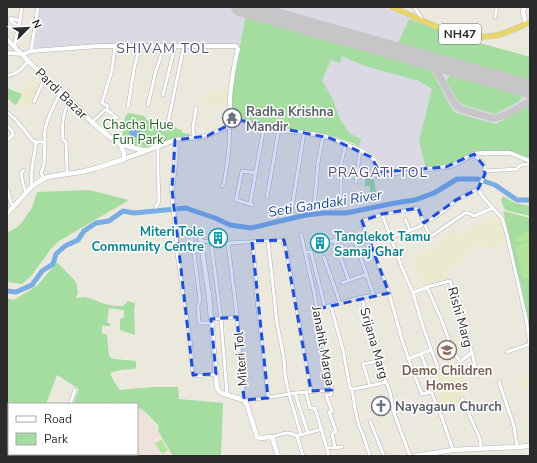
<svg xmlns="http://www.w3.org/2000/svg" width="537" height="463" viewBox="0 0 537 463" font-family="'Nunito Sans',sans-serif">
<style>
.education{fill:#ebeacf}
.medical{fill:#f1e1dc}
.airport{fill:#dad9e4}
.green{fill:#a4dd9f}
.pitch{fill:#b2e49c}
.water{fill:#7aace4}
.lines{fill:none;stroke-linecap:round;stroke-linejoin:round}
.river{stroke:#7aace4;stroke-width:5}
.taxiway{stroke:#c8c5c8;stroke-width:7}
.runway{stroke:#c8c5c8;stroke-width:18}
.minor-casing{stroke:#b3b2bd;stroke-width:4}
.tertiary-casing{stroke:#b3b2bd;stroke-width:5}
.secondary-casing{stroke:#b3b2bd;stroke-width:5.5}
.trunk-casing{stroke:#c8c8c8;stroke-width:6}
.minor{stroke:#fff;stroke-width:3}
.tertiary{stroke:#fff;stroke-width:4}
.secondary{stroke:#fff;stroke-width:4.5}
.trunk{stroke:#e8d667;stroke-width:5}
.marked{fill:#1d4ed8;fill-opacity:0.2;stroke:#1d4ed8;stroke-width:3;stroke-dasharray:8 5;stroke-linejoin:round}
.labels{text-anchor:middle;stroke-width:3;stroke-linejoin:round;paint-order:stroke}
.shield{fill:#fff;stroke:#6b6b6b;stroke-width:1}
.shield-label{font-size:12px;font-weight:bold;fill:#2b2b2b}
.street-label{font-size:13px;fill:#2b2b2b;stroke:#fff}
.worship-label{font-size:13px;font-weight:bold;fill:#5b616d;stroke:#fff;text-anchor:start}
.park-label{font-size:13px;fill:#216225;stroke:#fff}
.culture-label{font-size:13px;font-weight:bold;fill:#0d838f;stroke:#fff;text-anchor:end}
.education-label{font-size:13px;font-weight:bold;fill:#785e54;stroke:#fff}
.neighbourhood-label{font-size:14px;letter-spacing:1px;fill:#534f78;stroke:#fff}
.water-label{font-size:14px;font-style:italic;fill:#194791;stroke:#fff}
</style>
<rect width="100%" height="100%" fill="#ebe9de"/>
<!-- education -->
<path class="education" d="M29 79 41 83 31 109 18 105Z
M207 90H228L229 107 205 105Z
M500 215 507 245 484 249 481 243 477 245 458 265 448 271 451 279 423 286 413 257 440 245 442 242 454 229 460 236 477 225Z
M456 361 466 392 462 405 441 414 435 397 443 394 435 370Z
M530 374V387L523 388 519 381 523 377Z"/>
<!-- medical -->
<path class="medical" d="M137 405 140 407 157 431 172 456H57V454H137Z"/>
<!-- airport -->
<path class="airport" d="M40 7H382L448 34 530 57V159L511 152 477 151 446 166 387 171 375 156 353 143 326 134 262 125 256 122 246 120 237 116 240 48 237 45 89 44 35 49 34 48Z"/>
<!-- green -->
<path class="green" d="M246 15 431 70 452 109 456 113 495 124 498 123 530 105V159L511 152 477 151 446 166 426 168 419 141 432 89 419 81 365 66 342 56 340 63 331 60 322 80 332 98 340 119 349 133 361 139 359 146 353 143 326 134 269 127 256 122 246 120 242 118 233 111 231 102 232 89Z
M409 19 448 34 530 57V83L397 45Z
M453 74 518 92 521 96 520 100 518 102 495 114 463 105 459 102 447 82C447 78 449 75 453 74Z
M7 83 9 89 22 94 17 104 15 105 7 98Z
M129 113 144 116 147 120 163 123 181 130 183 133 190 134 191 136 172 139 146 147 126 144C120 137 124 122 126 115Z
M365 178 374 179 376 192 370 194V186H365Z
M89 190 129 200 59 241 51 249 32 275 22 284 7 282V233L19 226 32 208 37 192Z
M503 196 515 203 530 206V216L505 210 501 200Z
M503 211 530 218V332L521 285 518 275Z
M57 262 76 282 78 292 76 298 86 297 105 304 115 306H123L128 301 135 303 134 311 135 335 120 330V319L124 317V310L109 308 107 323H110V326H102V334H107L109 356 113 359 136 361V367L135 369 121 370 110 373 113 380 120 390 153 387H178L179 399 223 403 221 456H173L158 431 159 426C152 419 145 410 137 407V404H122L112 402 110 404H73L79 389 57 375 46 404H9V454H21L19 456H7V298L14 300 38 285Z"/>
<!-- pitch -->
<path class="pitch" d="M526 231 527 232H530V238C525 242 520 243 514 241 515 237 522 235 524 232Z
M530 242V278L523 279 515 245Z
M162 440 168 450 162 454 155 443Z"/>
<!-- water -->
<path class="water" d="M133 124 136 129 140 130V135L133 138 131 137 129 132 131 129 130 126Z"/>
<g class="lines">
<!-- river -->
<path class="river" d="M7 291 16 292 32 285 42 271 53 264 56 254 65 246 78 240 84 231 96 223 109 221 123 211 134 213 186 208 215 218 230 225 251 228 306 215 324 213H346L395 203 415 200 434 193 457 179H478L495 185 517 200H530"/>
<!-- taxiway -->
<path class="taxiway" d="M427 60 433 65 455 104 461 109 492 118C502 119 521 106 530 101"/>
<!-- runway -->
<path class="runway" d="M240 7 530 89"/>
<!-- minor casing -->
<g class="minor-casing">
<path id="minor" d="M414 7 423 20
M495 17 497 7
M19 27 11 21 10 19 11 18 20 21
M15 47V41L19 27 22 7
M31 51 38 7
M7 76C17 74 22 69 28 61
M163 95 175 46
M34 102 45 77
M148 105 156 70 161 56 163 46
M128 107 134 69 138 53V46
M107 110 108 106 102 103 112 70 115 46
M7 112 16 120 33 141 37 142H45
M92 122 105 110H107L117 118
M168 122 184 46
M7 126C10 129 14 131 13 135L7 140
M194 138 193 127 196 108
M474 154C476 159 477 158 481 161 490 169 481 181 478 189
M24 170 21 173 23 184 26 193
M485 171 517 169 520 165 530 164
M66 173 67 171 66 142 63 140C62 128 62 110 71 101
M40 180 43 177 41 173 44 165 45 139C42 127 55 103 61 91
M356 182 360 150
M32 186C29 171 35 157 36 142
M222 186 224 184C226 172 228 158 229 146 230 134 229 122 230 110
M7 188 11 203 14 206
M341 196V163L346 144
M267 197 279 129
M250 204 264 127
M253 205 236 200 242 171 256 173
M156 207 159 201 158 172V146
M292 207 304 133
M314 208 318 163 323 136
M382 214 402 268 413 293 424 330 438 368
M405 219 410 230
M176 231 177 253 190 338 193 374V375L195 376 216 374
M191 231 200 300 198 306 199 323H211
M301 234 314 292 326 364 332 390 331 395H326L328 401 332 411 329 412 336 431 332 434 335 447
M391 237 419 227 444 211 456 200 475 190 478 189 482 196 502 218 507 235 526 318 530 346
M334 240 349 281
M201 241 228 243 283 240 286 248 311 391
M252 241 255 265 256 291 268 398
M268 241 277 323 284 359 285 375 289 394 301 435
M211 242 221 319 227 395
M330 242 352 233 374 296
M228 243 236 308 244 400 265 398 295 393 332 390
M305 252H311L325 307
M324 257 340 303
M342 283 367 274
M427 287 442 321 451 346 460 362 472 352
M413 293 427 287 450 281 472 352 477 377
M362 297 370 336 378 361 390 392 394 413 410 456
M331 306 343 350 350 388 352 389 355 409 359 426 362 432 370 456
M317 309 362 297 389 293
M211 319 237 317
M507 352 530 344
M421 354 427 370
M408 359 431 350
M499 382 514 426 517 447
M370 386 363 364 378 361
M352 389 370 386 386 382
M306 392 310 408H315L329 456
M295 393 308 433
M462 398 480 439 481 448
M70 404 75 390
M370 421 384 456
M297 436 303 456
M272 437C283 434 286 430 297 436L322 429
M327 448 342 447
M453 450 441 415 432 394 431 392 422 394 415 377 402 340 389 293 362 222 364 220 382 214 403 211 417 208 419 210 430 237 465 213H469L474 216 493 208
M52 456 53 454"/>
</g>
<!-- tertiary casing -->
<g class="tertiary-casing">
<path id="tertiary" d="M7 53 24 54 31 51 99 46H236L238 49C235 61 227 102 231 111 233 116 238 119 243 121L273 129 312 134 330 138 360 150 371 157 374 160 381 172 389 174 446 167 454 165 474 154 482 153H510L530 161
M175 140C184 138 193 139 201 137 215 134 227 127 239 120"/>
</g>
<!-- secondary casing -->
<g class="secondary-casing">
<path id="secondary" d="M524 7 523 13 526 24
M7 39 25 58 71 101 92 122 107 135 120 144 141 150H147
M120 144 124 153V159
M7 214 32 186 45 178 52 176 81 172 97 168 124 159 175 140 176 155 172 190 176 231C184 230 195 228 200 236L209 296 217 388 219 391 221 393 244 400 247 405 257 437 260 438 272 437 278 456
M388 456H389
M415 456 453 450 517 447 530 446"/>
</g>
<!-- trunk casing -->
<g class="trunk-casing">
<path id="trunk" d="M392 7C425 21 460 43 498 35 509 32 520 27 530 22"/>
</g>
<!-- minor -->
<use href="#minor" class="minor"/>
<!-- tertiary -->
<use href="#tertiary" class="tertiary"/>
<!-- secondary -->
<use href="#secondary" class="secondary"/>
<!-- trunk -->
<use href="#trunk" class="trunk"/>
</g>
<!-- marked area -->
<path class="marked" d="M239 120 330 138 371 157 380 172 446 167 474 154 484 166 485 174 478 189 456 200 424 223 418 208 382 214 362 221 389 293 317 309 332 390 311 391 284 240 252 241 268 398 244 400 237 317 211 319 216 374 193 375 172 190 175 140 207 136Z"/>
<!-- icons -->
<defs>
<g id="temple-ring" transform="scale(1)"><circle r="9.5" fill="#fff" stroke="#6b7280" stroke-width="1.5"/><path d="M0-6L5-2H3V0L6.5 2.5H4V6H1.5V3h-3V6H-4V2.5H-6.5L-3 0V-2H-5Z" fill="#6b7280"/></g>
<g id="building-ring" transform="scale(1)"><circle r="9.5" fill="#fff" stroke="#0f9aa8" stroke-width="1.5"/><path d="M-4-6H4V6H1V3H-1V6H-4ZM-2.5-4.3h1.7v1.8h-1.7ZM.8-4.3h1.7v1.8H.8ZM-2.5-1h1.7V.8h-1.7ZM.8-1h1.7V.8H.8Z" fill="#0f9aa8"/></g>
<g id="school-ring" transform="scale(1)"><circle r="9.5" fill="#fff" stroke="#8d6e63" stroke-width="1.5"/><path d="M0-5L7-2L0 1L-7-2ZM-4 1L0 2.5L4 1V4Q0 6-4 4Z" fill="#8d6e63"/></g>
<g id="church-ring" transform="scale(1)"><circle r="9.5" fill="#fff" stroke="#6b7280" stroke-width="1.5"/><path d="M-1.2-6h2.4v3.5h3.3v2.4h-3.3V6h-2.4V-.1h-3.3v-2.4h3.3Z" fill="#6b7280"/></g>
</defs>
<g fill-rule="evenodd">
<use href="#temple-ring" x="232" y="118"/>
<use href="#building-ring" x="218" y="238"/>
<use href="#building-ring" x="320" y="243"/>
<use href="#school-ring" x="447" y="350"/>
<use href="#church-ring" x="381" y="406"/>
</g>
<g class="labels">
<!-- shield labels -->
<rect class="shield" x="439" y="24" width="42" height="20" rx="3"/>
<g class="shield-label">
<text x="460" y="38">NH47</text>
</g>
<!-- street labels -->
<g class="street-label">
<text transform="translate(62 93) rotate(44)" y="5">Pardi Bazar</text>
<text transform="translate(461 317) rotate(74)" y="5">Rishi Marg</text>
<text transform="translate(375 343) rotate(74)" y="5">Srijana Marg</text>
<text transform="translate(324 346) rotate(80)" y="5">Janahit Marga</text>
<text transform="translate(240 359) rotate(-95)" y="5">Miteri Tol</text>
</g>
<!-- worship labels -->
<g class="worship-label">
<text x="246" y="116">Radha Krishna<tspan x="246" dy="15">Mandir</tspan></text>
<text x="395" y="411">Nayagaun Church</text>
</g>
<!-- park labels -->
<g class="park-label">
<text x="138" y="129">Chacha Hue<tspan x="138" dy="15">Fun Park</tspan></text>
</g>
<!-- culture labels -->
<g class="culture-label">
<text x="204" y="236">Miteri Tole<tspan x="204" dy="15">Community Centre</tspan></text>
<text x="334" y="241" text-anchor="start">Tanglekot Tamu<tspan x="334" dy="15">Samaj Ghar</tspan></text>
</g>
<!-- education labels -->
<g class="education-label">
<text x="447" y="375">Demo Children<tspan x="447" dy="15">Homes</tspan></text>
</g>
<!-- neighbourhood labels -->
<g class="neighbourhood-label">
<text x="163" y="53">SHIVAM TOL</text>
<text x="378" y="177">PRAGATI TOL</text>
</g>
<!-- water labels -->
<g class="water-label">
<text transform="translate(325 203) rotate(-9)" y="5">Seti Gandaki River</text>
</g>
</g>
<!-- border -->
<rect width="537" height="463" fill="none" stroke="#2b2b2b" stroke-width="16"/>
<!-- legend -->
<rect x="8" y="403" width="130" height="52" fill="#ffffff" stroke="#aaaaaa"/>
<rect x="16" y="416" width="20" height="6" fill="#ffffff" stroke="#aaaaaa"/>
<text x="44" y="423" font-size="12" fill="#2b2b2b">Road</text>
<rect x="16" y="433" width="20" height="12" fill="#a4dd9f" stroke="#aaaaaa"/>
<text x="44" y="443" font-size="12" fill="#2b2b2b">Park</text>
<!-- north arrow -->
<g transform="translate(28 28) rotate(66)" stroke="#ffffff" stroke-width="3" paint-order="stroke">
<path d="M0-3L7 15L0 10L-7 15Z" fill="#2b2b2b"/>
<text y="-6" font-size="11" font-weight="bold" text-anchor="middle" fill="#2b2b2b">N</text>
</g>
</svg>
